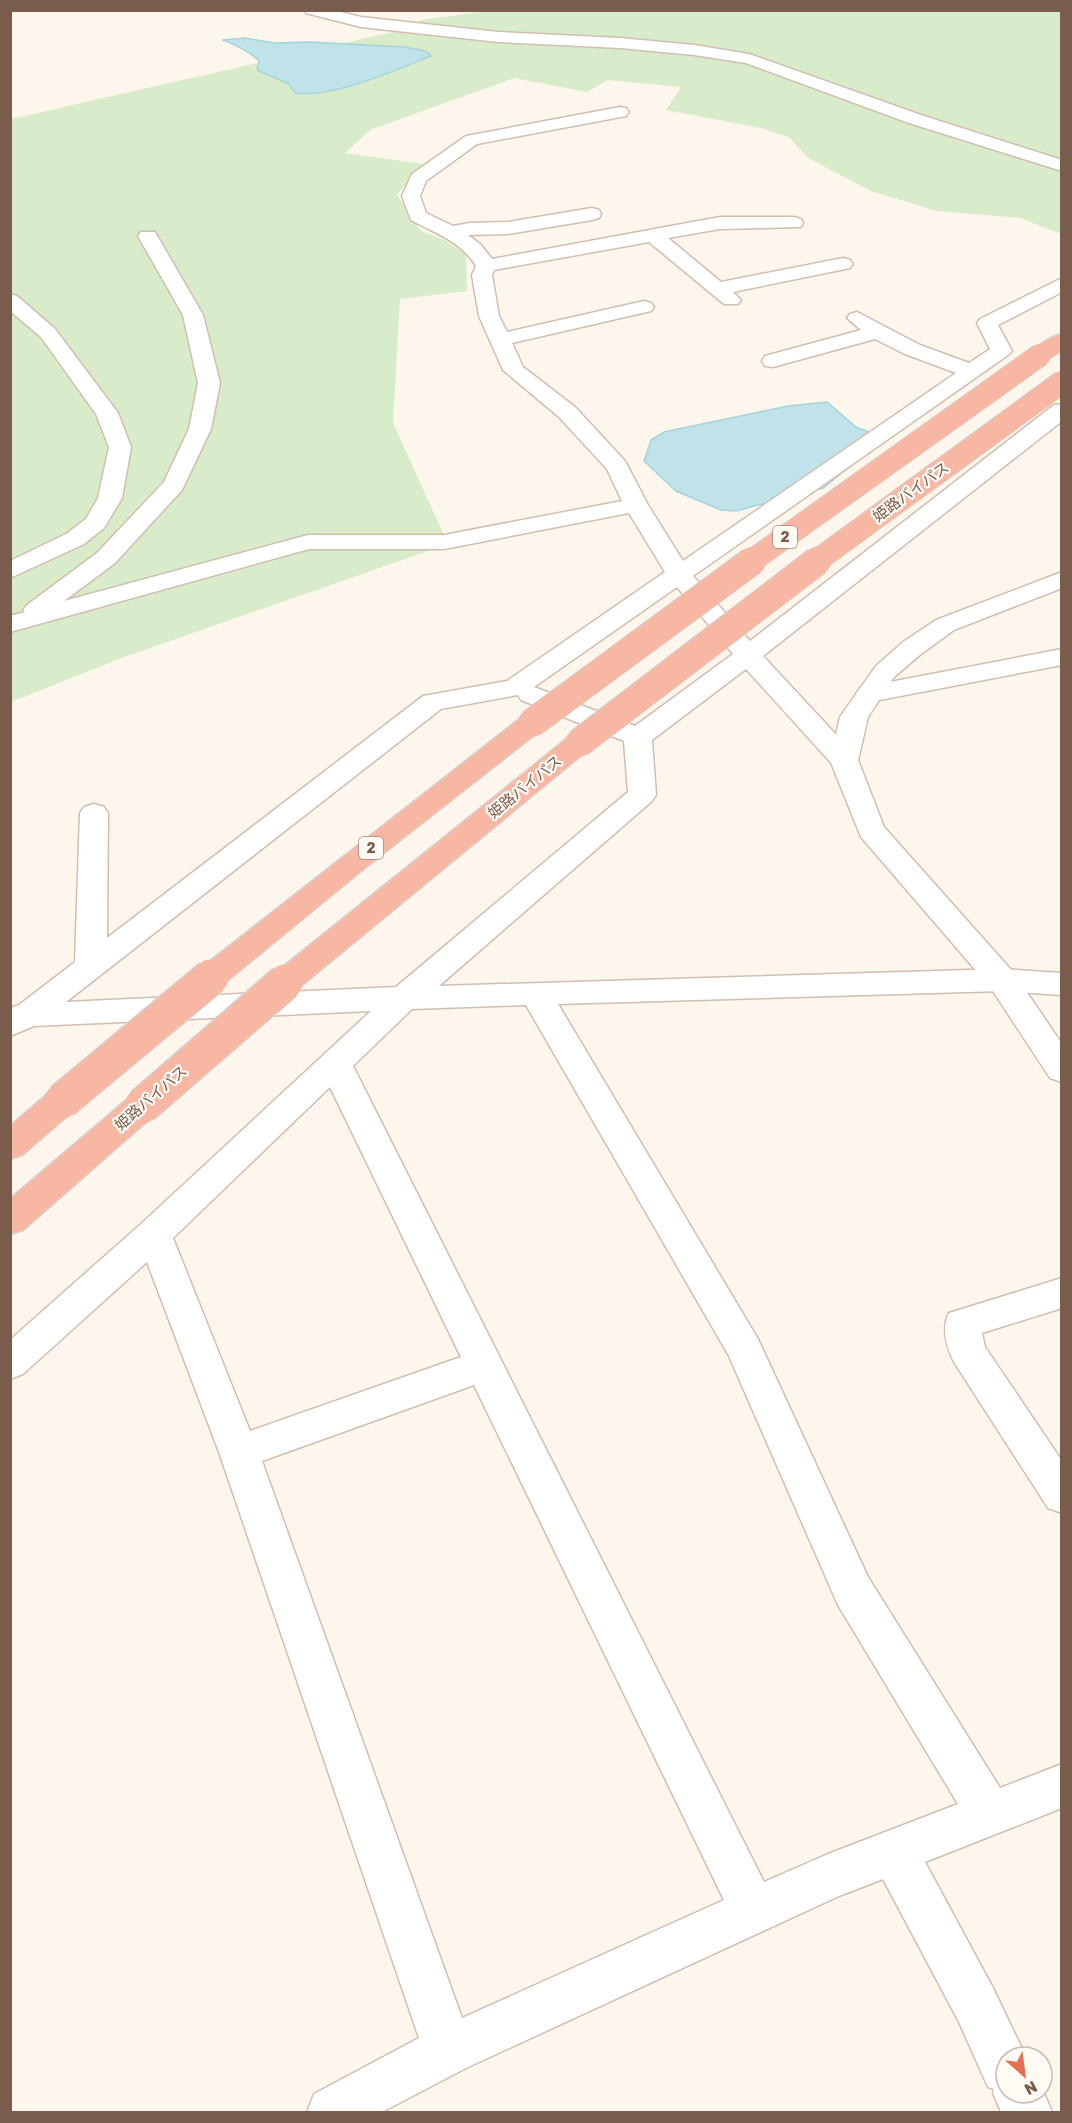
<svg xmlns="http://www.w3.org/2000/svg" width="1072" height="2123" viewBox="0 0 1072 2123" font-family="Rubik,'Noto Sans JP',sans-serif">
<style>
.green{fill:#d8ecc9}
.water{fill:#bfe3e8;stroke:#a5d3da;stroke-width:1.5}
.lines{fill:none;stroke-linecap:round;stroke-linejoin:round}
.minor-casing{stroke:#d1beb0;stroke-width:3}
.tertiary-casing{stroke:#d1beb0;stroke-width:3}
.motorway-casing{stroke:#dad1cd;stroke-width:3}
.minor{fill:#fff;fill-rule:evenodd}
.tertiary{fill:#fff;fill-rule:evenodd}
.motorway{fill:#f7b7a3;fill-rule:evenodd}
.motorway-bridge-far2-casing{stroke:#dad1cd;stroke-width:24;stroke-linecap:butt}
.motorway-bridge-far1-casing{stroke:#dad1cd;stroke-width:30;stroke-linecap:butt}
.motorway-bridge-casing{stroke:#dad1cd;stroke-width:38;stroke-linecap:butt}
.motorway-bridge-far2{stroke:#f7b7a3;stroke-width:22}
.motorway-bridge-far1{stroke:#f7b7a3;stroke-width:28}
.motorway-bridge{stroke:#f7b7a3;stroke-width:35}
.labels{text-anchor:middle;stroke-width:4.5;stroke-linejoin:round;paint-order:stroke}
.shield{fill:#fffaf3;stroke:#a28b7f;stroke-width:1.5}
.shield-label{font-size:14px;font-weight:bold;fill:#7a5c4d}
.street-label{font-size:15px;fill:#7a5c4d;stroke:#fffaf3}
</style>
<rect width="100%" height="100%" fill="#fdf6ec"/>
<!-- green -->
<path class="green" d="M486 11H1061V234L1020 218 937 211 871 191 808 158 790 138 761 128 666 110 681 87 608 80 587 92 514 78 370 130 345 153 423 164 397 195 421 231 444 240 466 254 467 291 400 299 393 423 448 544 127 656 11 702V119L406 29 421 20Z"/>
<!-- water -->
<path class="water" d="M245 38 274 43 310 42 405 47 426 51 431 56C396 70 331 99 295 93L289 84 257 70 259 61C253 54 231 42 222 40Z
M827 402 856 427 885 438 823 488 736 511 721 510 676 491 644 461 651 440 664 432 788 406Z"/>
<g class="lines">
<!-- minor casing -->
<g class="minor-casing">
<path id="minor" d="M304 10H332L361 17 498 32 620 38 694 45 749 54 921 115 1062 160V171L909 123 746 63 694 55 620 48 498 42 361 27 306 13Z
M620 107 626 108 629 112 626 116 477 144 426 181 420 196 426 213 453 226 470 223 508 222 592 208 599 210 601 214 599 218 592 220 508 234 468 235 480 244 492 259 720 217H794L801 219 803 223 801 227 720 229 668 238 721 282 843 258 850 260 853 264 850 268 733 292 741 300 738 304H724L649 242 494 270 492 275 499 316 507 332 644 301 651 303 654 307 651 311 512 343 523 367 575 407 625 461 648 505 683 561 956 373 905 354 875 339 773 367 765 366 762 361 765 356 861 330 847 318 850 314 857 312 920 345 969 363 990 349 977 323 980 319 1062 278V292L998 325 1012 351 1008 355 693 576 750 641 1054 405 1062 404V421L763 656 854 754 858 760 854 766 844 769 834 766 746 669 652 740 656 795 652 801 439 986 1002 969 1062 973V995L1002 991 558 1004 758 1339 868 1577 1000 1788 1062 1764V1808L925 1862 993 1988 1026 2057H1006V2093H1042V2088L1052 2112H1001L993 2093 994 2089 988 2087 959 2022 883 1879 839 1896 466 2068 382 2112H307L314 2094 419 2038 219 1452 147 1262 23 1374 10 1379V1340L141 1224 371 1011 34 1026 10 1036V1010L13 1007 19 1005 75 962 80 813 84 807 94 804 104 807 108 813 107 938 423 696 507 681 665 572 629 513 444 549H309L10 632V616L25 612 23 610 27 605 97 553 164 482 189 429 198 383 183 315 138 236 141 232H155L203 315 220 383 211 429 182 490 115 563 64 601 308 535H444L622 501 607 469 559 417 503 370 479 316 472 275 476 266C462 242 435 233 411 220L402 196 412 174 466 136ZM677 587 733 654 635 726 534 687ZM518 695 521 700 624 741 628 792 396 987 66 1002 441 709ZM526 1005 729 1356 838 1605 958 1804 828 1854 764 1882 353 1066 412 1009ZM330 1087 461 1357 250 1431 173 1238ZM474 1385 724 1900 462 2018 262 1461Z
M10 294 17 296 55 329 118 413 131 447 122 498 104 528 84 544 10 578V561L66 534 86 519 98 498 109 447 96 414 41 337 10 311Z
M1062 649V665L869 702 860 700 856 694 860 688 869 686Z
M1062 1278V1308L982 1333 985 1347 1062 1461V1513L1048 1508 954 1362C946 1346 941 1329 949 1313Z"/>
</g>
<!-- tertiary casing -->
<g class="tertiary-casing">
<path id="tertiary" d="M1062 572V588L954 630 921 654 894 677 868 717 858 760 884 827 1013 972 1062 1044V1082L1050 1078 991 988 861 837 830 760 840 717 876 666 903 642 936 620Z"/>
</g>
<!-- motorway casing -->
<g class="motorway-casing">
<path id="motorway" d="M1062 334V350C1052 357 1045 363 1033 359L1029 355C1036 346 1050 337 1062 334Z
M532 715 542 717 546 723 542 729 366 867 222 985 211 988 200 985 195 977 200 969 522 717Z
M579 735 589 737 593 743 589 749 296 990 285 993 274 990 269 982 274 974 569 737Z
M62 1089 74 1092 79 1101 74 1110 22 1155 10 1159V1126L50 1092Z
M142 1094 154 1097 159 1106 154 1115 23 1230 10 1234V1199L130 1097Z"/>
</g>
<!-- minor -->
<use href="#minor" class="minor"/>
<!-- tertiary -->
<use href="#tertiary" class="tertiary"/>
<!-- motorway -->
<use href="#motorway" class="motorway"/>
<!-- motorway-bridge-far2 casing -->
<g class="motorway-bridge-far2-casing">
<path id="motorway-bridge-far2" d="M750 562 1040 355
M815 562 1062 382"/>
</g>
<!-- motorway-bridge-far1 casing -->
<g class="motorway-bridge-far1-casing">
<path id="motorway-bridge-far1" d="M532 723 752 561
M579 743 817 561"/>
</g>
<!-- motorway-bridge casing -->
<g class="motorway-bridge-casing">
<path id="motorway-bridge" d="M62 1101 211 977
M142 1106 285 982"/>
</g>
<!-- motorway-bridge-far2 -->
<use href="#motorway-bridge-far2" class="motorway-bridge-far2"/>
<!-- motorway-bridge-far1 -->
<use href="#motorway-bridge-far1" class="motorway-bridge-far1"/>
<!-- motorway-bridge -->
<use href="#motorway-bridge" class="motorway-bridge"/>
</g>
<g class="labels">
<!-- shield labels -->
<g class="shield">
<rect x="773" y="526" width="24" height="22" rx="4.5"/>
<rect x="359" y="837" width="24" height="22" rx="4.5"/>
</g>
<g class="shield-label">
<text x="785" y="542">2</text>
<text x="371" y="853">2</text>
</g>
<!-- street labels -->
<g class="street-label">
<text transform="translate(911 492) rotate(-36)" y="5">姫路バイパス</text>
<text transform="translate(525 787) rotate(-39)" y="5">姫路バイパス</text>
<text transform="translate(151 1098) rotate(-41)" y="5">姫路バイパス</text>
</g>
</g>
<!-- border -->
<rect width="1072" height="2123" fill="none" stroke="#7a5c4d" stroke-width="24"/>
<!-- north arrow -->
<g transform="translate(1024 2075) rotate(152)"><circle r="28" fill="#fffaf3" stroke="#cabbb1" stroke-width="1.5"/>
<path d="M0-4.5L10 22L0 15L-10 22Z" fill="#e76f51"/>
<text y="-9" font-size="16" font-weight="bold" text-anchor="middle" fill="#7a5c4d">N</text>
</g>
</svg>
